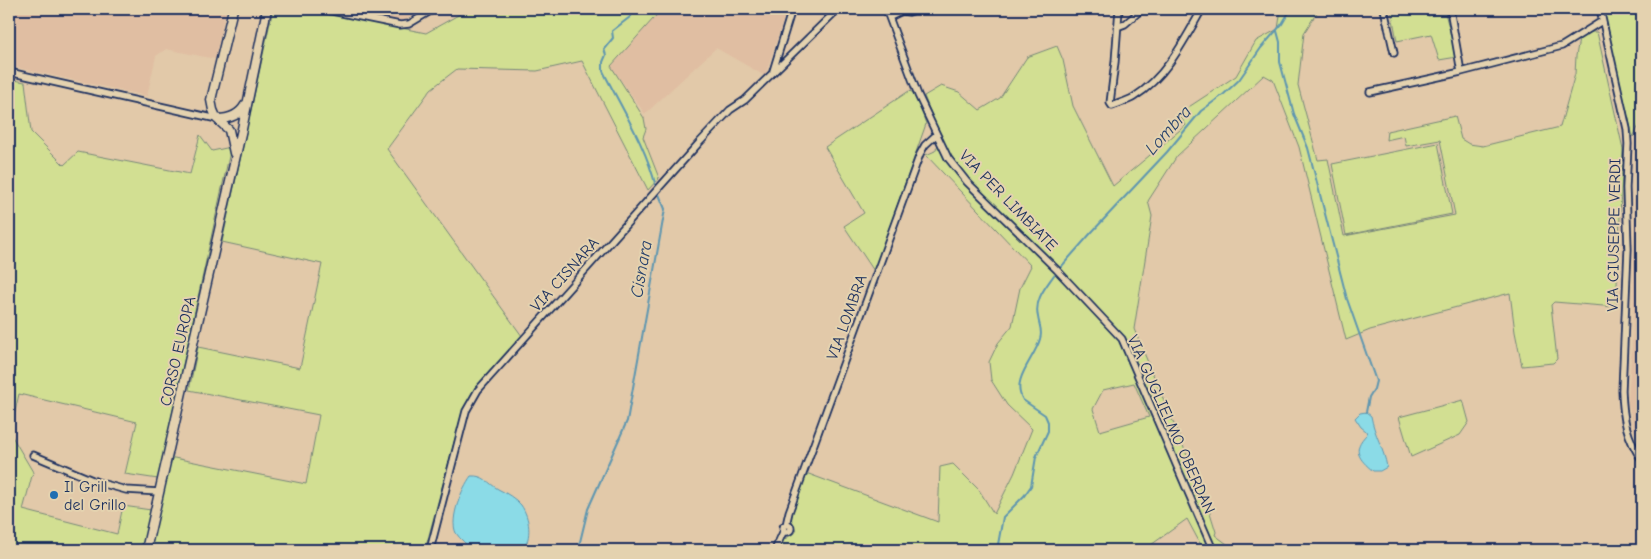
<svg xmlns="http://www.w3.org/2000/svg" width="1651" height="559" viewBox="0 0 1651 559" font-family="'Comic Neue',sans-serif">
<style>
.built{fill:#e0bea2}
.green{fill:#d2df92;stroke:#768778;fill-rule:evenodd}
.water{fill:#8bdbe7;stroke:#5e96b0}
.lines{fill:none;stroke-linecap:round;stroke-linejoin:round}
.stream{stroke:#5e96b0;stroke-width:2}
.minor-casing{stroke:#1b2f5e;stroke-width:9}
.tertiary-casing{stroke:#1b2f5e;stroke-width:11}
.minor{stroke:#e4d2af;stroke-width:5.5}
.tertiary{stroke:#e4d2af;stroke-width:8}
.poi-dot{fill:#1f6fb2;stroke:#e4d2af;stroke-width:2}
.labels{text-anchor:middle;stroke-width:4;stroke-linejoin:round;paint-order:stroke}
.street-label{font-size:16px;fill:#1b2f5e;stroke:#e4d2af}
.poi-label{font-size:16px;fill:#1b2f5e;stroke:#e4d2af;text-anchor:start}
.water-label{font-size:18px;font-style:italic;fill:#26406c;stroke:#e4d2af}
</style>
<rect width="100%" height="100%" fill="#e2c9a9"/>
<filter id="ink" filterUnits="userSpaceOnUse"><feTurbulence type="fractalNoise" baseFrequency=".02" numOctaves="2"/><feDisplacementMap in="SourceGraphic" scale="10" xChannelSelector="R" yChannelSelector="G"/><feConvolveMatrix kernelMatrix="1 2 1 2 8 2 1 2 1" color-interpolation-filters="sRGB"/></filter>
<g filter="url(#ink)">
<!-- built -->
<path class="built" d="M9 9H226L215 59 166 49 156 56 147 96 9 66Z
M344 9H425L403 21Z
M662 9H787L765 76 716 48 645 114 611 66Z
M1642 197V445L1634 430 1628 402 1633 332 1635 198Z"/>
<!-- green -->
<path class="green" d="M273 9H307L426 33 469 9H662L611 66 644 118 646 129 643 137 659 178 648 190 582 61 537 71 457 69 431 89 387 149 522 336 474 389 462 413 425 550H150L169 457 306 484 319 415 189 390 198 347 300 368 322 264 222 242Z
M1281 9H1319L1304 33 1298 85 1318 160 1328 159 1344 236 1455 215 1440 140 1406 146 1404 136 1386 140 1387 131 1455 116 1461 139 1469 144 1483 146 1560 127 1575 74 1576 56 1579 39 1591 32H1597L1623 149 1616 307 1554 302 1551 305 1557 359 1553 363 1522 366 1515 332 1510 293 1370 330 1346 340 1299 147 1273 80 1264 75 1177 156 1148 201 1152 216 1134 329 1207 503 1216 532 1215 535 1227 544 1209 548 1202 547 1187 519 1144 550H777L780 542 796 532 790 515 806 473 938 522 940 467 953 464 979 490 994 514 1014 474 1032 429 1007 405 991 380 989 362 998 343 1012 326 1020 288 1031 266 926 155 935 151 941 139 924 96 941 86 959 92 980 110 1000 98 1027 57 1057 46 1063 60 1073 106 1113 186 1186 125 1178 114 1236 76 1256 41 1278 29ZM1134 383 1149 417 1100 431 1093 409 1103 390Z
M1391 9H1426L1428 16 1445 13 1457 57 1439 60 1431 34 1397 41Z
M1602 9H1642V120L1633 137Z
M9 79 25 82 31 132 64 165 78 152 190 174 200 135 212 151 231 147 158 479 125 474 137 422 19 394 10 433 33 472 23 510 117 534 123 506 151 510 142 550H9Z
M909 91 915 93 926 124 874 271 844 226 864 213 825 147Z
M1438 143 1452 214 1346 235 1332 164Z
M1463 400 1469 422 1460 435 1411 457 1399 417Z"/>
<!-- water -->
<path class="water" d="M1366 412 1371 416C1374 434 1384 449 1387 467L1380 471H1373C1359 459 1351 450 1367 434L1366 431 1361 427 1355 418 1360 413Z
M471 476C484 475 488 483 498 489 506 493 515 498 521 505 530 518 532 537 523 550H473C467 545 460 539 456 533 449 519 462 488 471 476Z"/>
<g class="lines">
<!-- stream -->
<path class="stream" d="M635 9 630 17 612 31 613 38 604 49 606 55 603 62V71C622 109 646 146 656 187
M1277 31 1280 42V62L1294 114 1308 148 1347 299 1376 381 1374 389 1369 397 1366 412
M1061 267 1091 233 1167 152 1201 111 1224 94 1239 80 1261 48 1282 24 1291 9
M578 550 588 509 627 421 665 209 658 192
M997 550 1003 517 1024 496 1031 486 1036 457 1048 431V422L1045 415 1023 400C1010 380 1035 358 1040 339 1043 331 1039 325 1038 317 1034 300 1045 288 1054 275"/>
<!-- minor casing -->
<g class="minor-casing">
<path id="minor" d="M322 9 400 25 409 24 434 9
M886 9 918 95 948 158 967 182 1057 270 1122 339 1213 550
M1119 9 1115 62 1110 103 1112 106C1119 103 1128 101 1134 97 1166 77 1184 41 1202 9
M1384 9 1394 53
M1450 9 1461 72
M1600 9 1627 129 1628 144 1626 188 1628 249 1622 390C1623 418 1626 437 1642 460
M890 17 902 11 909 12 919 9
M1117 27 1125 24 1142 9
M773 71 792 9
M9 72 217 119
M1370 92 1461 72 1562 46 1602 21
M33 455 97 482 126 490 159 492
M783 528a4 4 0 1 1 8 0a4 4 0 1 1-8 0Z
M786 525 789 512 920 154 925 145 936 135
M430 550 466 411 478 390 699 143 730 110 745 100 838 9
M775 550 784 530"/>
</g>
<!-- tertiary casing -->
<g class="tertiary-casing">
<path id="tertiary" d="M233 9 211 100 213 110 217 119 229 130 234 153
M217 119C229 119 239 116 245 105
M146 550 242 129 267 9"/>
</g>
<!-- minor -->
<use href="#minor" class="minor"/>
<!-- tertiary -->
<use href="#tertiary" class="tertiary"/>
</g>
</g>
<!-- markers -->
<circle class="poi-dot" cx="54" cy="495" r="5"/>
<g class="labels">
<!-- street labels -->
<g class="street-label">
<text transform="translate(1009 200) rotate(46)" y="6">VIA PER LIMBIATE</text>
<text transform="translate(1613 235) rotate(-89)" y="6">VIA GIUSEPPE VERDI</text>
<text transform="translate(564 274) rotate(-48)" y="6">VIA CISNARA</text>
<text transform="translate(846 317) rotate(-70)" y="6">VIA LOMBRA</text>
<text transform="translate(177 351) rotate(-77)" y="6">CORSO EUROPA</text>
<text transform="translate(1172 424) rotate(66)" y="6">VIA GUGLIELMO OBERDAN</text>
</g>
<!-- poi labels -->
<g class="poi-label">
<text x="64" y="492">Il Grill<tspan x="64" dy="18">del Grillo</tspan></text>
</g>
<!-- water labels -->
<g class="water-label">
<text transform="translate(1168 130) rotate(-48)" y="6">Lombra</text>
<text transform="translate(641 269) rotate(-80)" y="6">Cisnara</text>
</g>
</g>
<!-- margin -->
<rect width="1651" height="559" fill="none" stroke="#e4d2af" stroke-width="30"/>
<rect x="15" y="15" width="1621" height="529" fill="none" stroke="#1b2f5e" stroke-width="2" filter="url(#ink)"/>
</svg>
